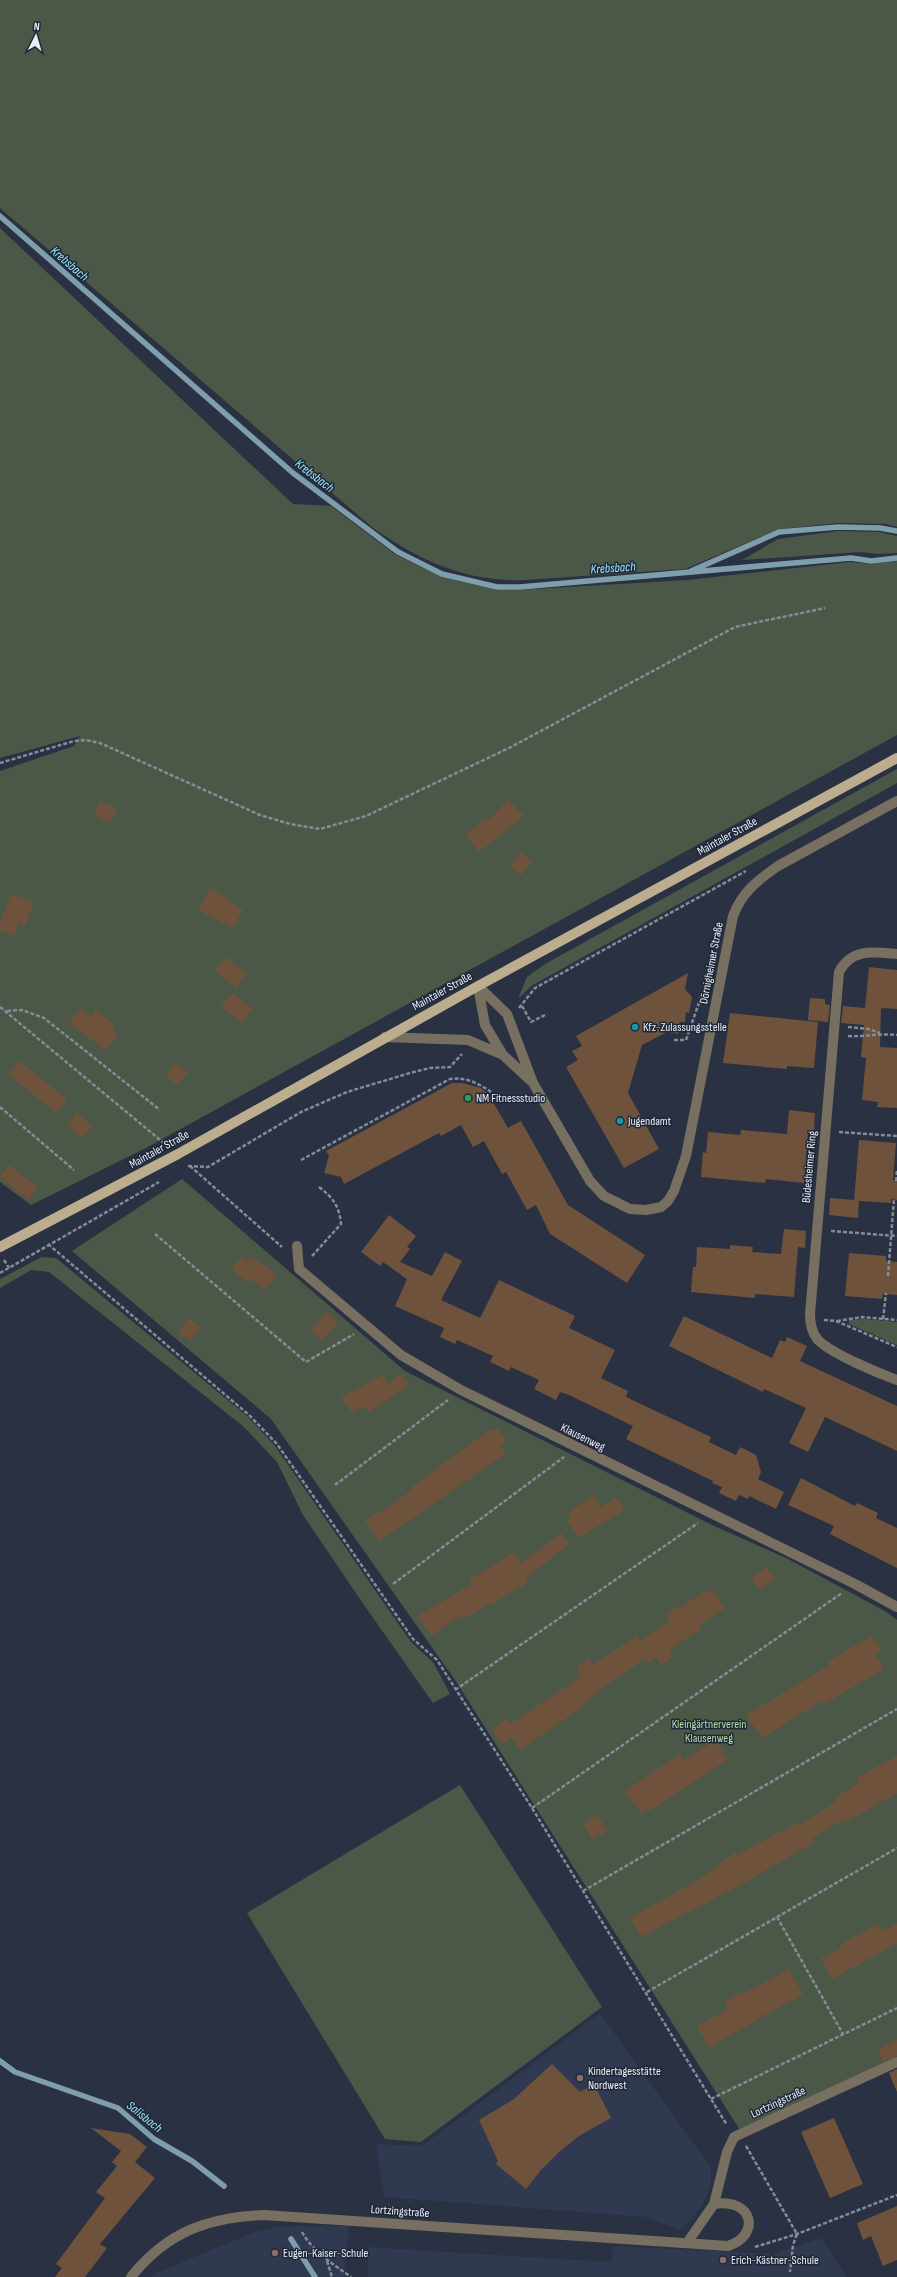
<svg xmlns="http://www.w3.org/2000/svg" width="897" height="2277" viewBox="0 0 897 2277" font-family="'Sofia Sans Condensed',sans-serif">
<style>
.built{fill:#2f3950}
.green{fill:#4c5847}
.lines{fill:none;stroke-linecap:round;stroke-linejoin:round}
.stream{stroke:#7f9eac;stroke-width:5.5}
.building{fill:#6f523c}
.path{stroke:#858b9a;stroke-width:2.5;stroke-dasharray:4 2;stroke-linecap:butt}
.minor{stroke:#777061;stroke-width:10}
.major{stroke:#bcad8f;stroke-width:10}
.culture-dot{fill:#0f9aa8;stroke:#202737;stroke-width:1.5}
.leisure-dot{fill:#2e9e5b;stroke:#202737;stroke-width:1.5}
.education-dot{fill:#8d6e63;stroke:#202737;stroke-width:1.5}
.labels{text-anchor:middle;stroke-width:3;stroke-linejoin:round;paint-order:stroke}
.street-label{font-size:12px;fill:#e9eefa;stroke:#202737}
.poi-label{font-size:12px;fill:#e9eefa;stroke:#202737;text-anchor:start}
.park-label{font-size:12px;fill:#b7dda8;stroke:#202737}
.water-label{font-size:13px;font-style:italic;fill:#9ae7ff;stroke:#202737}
</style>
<rect width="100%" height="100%" fill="#293142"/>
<!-- built -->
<path class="built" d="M600 2013 711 2168V2185L702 2205 692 2219 679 2230 647 2217 384 2197 376 2144 422 2146Z
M280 2226H349L344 2277H151L154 2274 254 2232Z
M821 2238 847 2277H368V2247L611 2262 613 2246 773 2254Z"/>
<!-- green -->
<path class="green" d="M0 0H897V527L887 524 838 523 779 529 685 569 525 580C466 582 420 561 373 528L0 208Z
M0 228 293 504 331 506 396 555 442 577 496 590H518L687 580 850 562 870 564 897 561V735L146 1148 31 1205 0 1182V771L74 746 80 736 0 758Z
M838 531 879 532 897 536V553L878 554 861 552 742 560 778 539Z
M897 769V783L531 986 518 999 527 977 545 964Z
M182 1179 405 1371 710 1524 786 1558 885 1611 897 1620V2057L740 2130 455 1680 271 1419 72 1251Z
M42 1257 56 1258 248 1417 275 1446 411 1642 433 1662 450 1694 433 1703 364 1605 303 1515 277 1462 244 1427 49 1272 31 1270 0 1288V1279Z
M865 1319 897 1322V1345L849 1324V1320Z
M460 1785 602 2007 421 2142 385 2139 247 1913Z"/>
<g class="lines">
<!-- stream -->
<path class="stream" d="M0 216 293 473 398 552 442 574 497 587H520L851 558 871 561 897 558
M691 571 779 532 838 527 880 528 897 531
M0 2061 15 2072 118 2108 154 2139 192 2161 224 2186
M291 2239 315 2277"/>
</g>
<!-- building -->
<path class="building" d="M508 800 524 816 479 852 465 835 485 819 487 822Z
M100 801 117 808 110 823 94 816Z
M521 852 532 862 521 875 510 866Z
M210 888 230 899 228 901 243 909 233 928 198 910Z
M11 894 34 903 25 926 19 924 14 936 0 930V922Z
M226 957 247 974 236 988 215 971Z
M869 967 897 970V1009L881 1008 880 1047 897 1048V1108L877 1107 878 1102 862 1100 866 1058 861 1057 864 1025 841 1023 843 1006 865 1008Z
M688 973 685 989 692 997 689 1013 686 1012 685 1022H680L678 1034 667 1032 642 1045 628 1093 659 1149 624 1168 566 1067 578 1060 572 1051 582 1046 576 1036Z
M232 993 253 1009 242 1023 221 1006Z
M810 998 825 999V1004L830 1005 828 1022 808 1020Z
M80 1008 91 1016 96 1010 115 1025 112 1029 118 1034 106 1050 69 1024Z
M730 1013 818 1022 814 1068 787 1066V1069L723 1063Z
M19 1061 67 1099 56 1113 8 1074Z
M175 1063 188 1072 178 1085 166 1076Z
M452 1083H462L481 1088 489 1095 508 1128 521 1121 568 1205 645 1255 627 1283 550 1234 536 1205 527 1210 506 1172 502 1174 484 1141 473 1147 461 1125 441 1136 439 1133 344 1184 341 1177 324 1173 329 1156 326 1151Z
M789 1110 815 1113 814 1130H808L804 1183 766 1179 765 1183 701 1177 703 1152 706 1153 708 1132 740 1135 741 1130 787 1134Z
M77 1113 93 1126 82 1138 67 1125Z
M859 1140 896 1143 893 1180 897 1181V1200L891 1199V1203L859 1201 858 1218 829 1215 830 1198 854 1200Z
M9 1165 38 1188 28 1200 0 1177Z
M389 1215 416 1236 407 1247 410 1249 400 1262 432 1276 445 1252 462 1261 441 1300 480 1318 499 1280 575 1316 569 1328 615 1350 601 1378 628 1391 626 1397 711 1437 709 1442 736 1455 740 1447 756 1455 761 1472 758 1479 784 1492 776 1509 749 1496 748 1499 739 1495 736 1501 719 1493 722 1487 712 1483 713 1481 626 1439 633 1426 569 1395 560 1392 556 1400 534 1389 539 1380 511 1367 509 1371 490 1362 493 1356 457 1340 455 1344 440 1337 444 1328 395 1306 407 1279 383 1262 380 1266 361 1252Z
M784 1229 806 1231 805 1248 798 1247 794 1297 755 1294V1298L691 1292 693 1267H696L697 1247 730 1249V1245L753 1247 752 1252 781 1254Z
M849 1253 886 1256V1261L897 1262V1295L883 1294 882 1299 845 1296Z
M242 1256 249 1262 252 1258 263 1264 277 1275 265 1290 251 1279 248 1282 231 1269Z
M326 1312 338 1322 322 1341 311 1331Z
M684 1316 772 1358 780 1340 785 1342 787 1337 807 1346 800 1361 897 1406V1451L825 1417 808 1452 789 1443 806 1408 764 1389 763 1392 669 1346Z
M189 1318 201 1327 190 1341 178 1332Z
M401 1374 410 1385 369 1412 365 1406 352 1413 341 1397 383 1375 388 1384Z
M497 1427 506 1440 500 1445 506 1454 379 1541 365 1521 377 1513 378 1514 412 1490 410 1488 491 1429 492 1431Z
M801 1478 855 1506 857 1503 878 1513 876 1518 897 1528V1568L830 1534 834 1526 788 1505Z
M594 1495 601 1507 616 1497 625 1510 579 1538 567 1521 571 1518 567 1513Z
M562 1533 569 1544 525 1579 527 1583 491 1605 490 1603 462 1620 460 1616 431 1636 418 1616 472 1584 469 1580 514 1552 521 1563Z
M767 1567 775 1579 760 1590 751 1579Z
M706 1590 707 1593 713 1590 725 1608 699 1625 701 1629 669 1650 673 1657 661 1665 656 1657 646 1664 643 1660 597 1691 599 1693 585 1702 587 1704 520 1750 512 1737 502 1744 492 1729 507 1719 510 1724 582 1676 576 1667 589 1659 593 1665 637 1636 640 1641 669 1621 665 1615 679 1606 680 1608Z
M872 1636 882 1651 875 1655 884 1669 824 1704 822 1701 762 1738 746 1715 830 1665 828 1661Z
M715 1740 728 1760 649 1811 648 1809 641 1813 625 1791 680 1754 684 1760Z
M897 1756V1793L845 1823 843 1820 812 1838 815 1842 739 1886 641 1937 630 1918 701 1878 735 1852 737 1855 798 1822 799 1825 836 1802 834 1798 860 1783 856 1778Z
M598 1815 607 1831 592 1840 583 1824Z
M897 1923V1944L832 1979 821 1958 842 1948 840 1944 879 1924 883 1931Z
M789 1969 803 1995 757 2019 758 2020 709 2047 697 2026 728 2009 724 2002 742 1992 743 1994Z
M897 2040V2056L883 2061 878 2049Z
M552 2064 580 2092 594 2084 611 2118 579 2136 559 2152 541 2170 526 2189 496 2164 498 2161 479 2120 514 2099Z
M897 2069V2092L889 2073Z
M834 2118 863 2184 830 2198 801 2132Z
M91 2128 130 2134 147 2147 135 2162 155 2178 100 2244 107 2248 85 2277H55L62 2268 56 2264 105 2198 96 2192 117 2166 112 2162 121 2151Z
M897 2206V2260L883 2266 871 2236 863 2240 857 2223Z"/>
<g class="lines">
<!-- path -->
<path class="path" d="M0 763 74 741 86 740 100 743 260 815 290 824 320 829 366 816 509 748 735 627 825 608
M522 1006 531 1022 547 1014
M0 1007 165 1144
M519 1008 535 988 746 871
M7 1011 22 1010 44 1018 160 1110
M848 1027 869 1029 880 1033
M848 1036C865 1037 880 1033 897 1035
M674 1040H686L701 997
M0 1107 74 1170
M839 1132 897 1136
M301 1160 450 1079C466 1077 478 1083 491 1092
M188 1166 208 1167 301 1112 347 1092 410 1073 430 1068 450 1067 462 1054
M190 1166 282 1247
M896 1181 897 1169
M831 1231 897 1236
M155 1234 306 1362 354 1334
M48 1244 249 1415 277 1444 413 1639 437 1660 532 1808 727 2125
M312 1256 341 1224C339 1205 333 1198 319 1187
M4 1260 9 1268
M0 1273 159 1182
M888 1276 894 1199
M883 1319 886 1293
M824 1320 836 1321 897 1347
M837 1321 862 1317 897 1320
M335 1485 448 1400
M393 1584 564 1457
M455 1690 698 1523
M532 1808 842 1593
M583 1891 897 1709
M777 1917 843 2034
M647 1992 897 1848
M711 2099 897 2008
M746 2146 797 2234 793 2245 790 2272
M302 2232C313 2252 333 2264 351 2277
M755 2247 797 2234 897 2195
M327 2261 332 2277"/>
<!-- minor -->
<path class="minor" d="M897 954C873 952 852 948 839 972L810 1314C810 1323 812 1333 818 1340 832 1354 878 1373 897 1380
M478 986 507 1014 533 1083 590 1181 604 1196 630 1209 646 1210 661 1207 668 1201 674 1191 686 1156 733 916C742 892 758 880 778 866L897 801
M478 986 485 1025 503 1055 530 1080
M385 1037 468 1040 503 1055
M297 1246 299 1269 401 1355 461 1390 855 1584 897 1607
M714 2204 727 2152 734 2137 897 2062
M131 2277C167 2232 208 2217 264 2215L728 2246C760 2236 755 2198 714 2204L687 2243"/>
<!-- major -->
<path class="major" d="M0 1247 178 1154 478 986 897 758"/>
</g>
<!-- markers -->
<g class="culture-dot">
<circle cx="635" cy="1027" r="4"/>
<circle cx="620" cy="1121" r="4"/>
</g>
<circle class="leisure-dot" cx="468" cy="1098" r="4"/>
<g class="education-dot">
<circle cx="580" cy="2078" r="4"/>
<circle cx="275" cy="2253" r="4"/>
<circle cx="723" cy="2260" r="4"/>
</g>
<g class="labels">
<!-- street labels -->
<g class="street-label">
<text transform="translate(727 836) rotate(-29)" y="4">Maintaler Straße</text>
<text transform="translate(711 963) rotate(-79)" y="4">Dörnigheimer Straße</text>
<text transform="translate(442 991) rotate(-29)" y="4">Maintaler Straße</text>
<text transform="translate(159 1149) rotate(-29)" y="4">Maintaler Straße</text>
<text transform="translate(809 1167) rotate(-85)" y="4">Büdesheimer Ring</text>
<text transform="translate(583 1437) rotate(26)" y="4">Klausenweg</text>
<text transform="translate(778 2102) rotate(-25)" y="4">Lortzingstraße</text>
<text transform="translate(400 2211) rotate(4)" y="4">Lortzingstraße</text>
</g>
<!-- poi labels -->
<g class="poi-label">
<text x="643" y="1031">Kfz-Zulassungsstelle</text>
<text x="476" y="1102">NM Fitnessstudio</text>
<text x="628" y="1125">Jugendamt</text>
<text x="588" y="2075">Kindertagesstätte<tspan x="588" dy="14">Nordwest</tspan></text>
<text x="283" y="2257">Eugen-Kaiser-Schule</text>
<text x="731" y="2264">Erich-Kästner-Schule</text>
</g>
<!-- park labels -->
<g class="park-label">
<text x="709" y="1728">Kleingärtnerverein<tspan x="709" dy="14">Klausenweg</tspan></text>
</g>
<!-- water labels -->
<g class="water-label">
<text transform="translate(70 263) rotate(41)" y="5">Krebsbach</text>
<text transform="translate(315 475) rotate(38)" y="5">Krebsbach</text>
<text transform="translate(613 567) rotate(-4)" y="5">Krebsbach</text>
<text transform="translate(145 2116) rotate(39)" y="5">Salisbach</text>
</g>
</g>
<!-- north arrow -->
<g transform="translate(36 36) rotate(5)" stroke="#202737" stroke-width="3" paint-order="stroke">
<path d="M0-3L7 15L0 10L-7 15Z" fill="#e9eefa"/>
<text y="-6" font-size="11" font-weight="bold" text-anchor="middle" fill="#e9eefa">N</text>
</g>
</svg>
